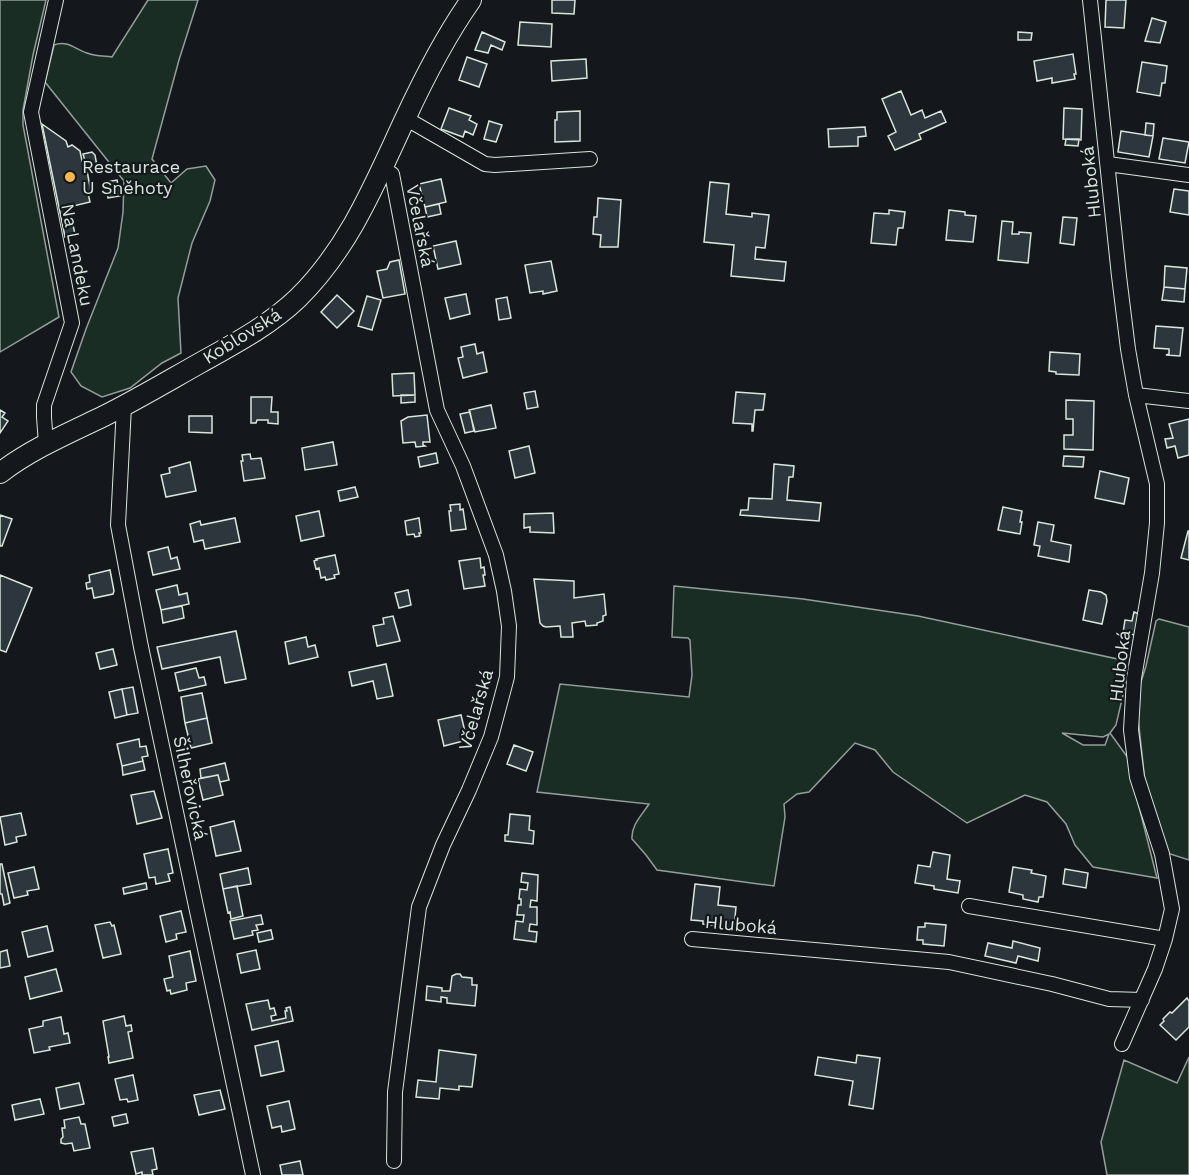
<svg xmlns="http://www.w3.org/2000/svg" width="1189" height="1175" viewBox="0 0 1189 1175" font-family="'Work Sans',sans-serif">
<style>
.green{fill:#1a2d24;stroke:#939e99;stroke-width:1.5;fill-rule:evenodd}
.building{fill:#2c363c;stroke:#d8e6dc;stroke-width:1.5}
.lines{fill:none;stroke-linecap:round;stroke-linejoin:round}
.street-casing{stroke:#d8e6dc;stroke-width:16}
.secondary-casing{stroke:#d8e6dc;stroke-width:22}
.street{stroke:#14181c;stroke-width:14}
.secondary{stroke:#14181c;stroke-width:20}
.poi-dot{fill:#ffb74d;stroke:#14181c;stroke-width:2}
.labels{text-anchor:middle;stroke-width:4.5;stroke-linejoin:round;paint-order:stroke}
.poi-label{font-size:18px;fill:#d8e6dc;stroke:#14181c;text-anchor:start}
.street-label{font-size:18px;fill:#d8e6dc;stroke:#14181c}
</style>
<rect width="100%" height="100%" fill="#14181c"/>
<!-- green -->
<path class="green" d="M0 0H46L33 55 23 110V125L59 317 0 352Z
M148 0H198L179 60 152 159 171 183 187 169 206 166 215 180 210 201 192 243 178 298 181 353 162 363 130 388 102 397 81 386 71 372 86 329 118 248 123 212 124 181 45 82 54 45C67 40 75 49 87 53 94 56 104 56 112 57Z
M674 586 803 599 918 616 1122 660 1126 669 1127 678 1116 725 1110 733 1131 762 1133 783 1157 878 1093 867 1075 845 1066 824 1047 802 1025 795 967 823 893 772 875 750 855 743 809 792 797 794 784 804 785 817 774 886 657 870 646 855 632 839C631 825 642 815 649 804L537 792 560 684 689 697 692 675 690 640 688 638 672 637ZM1062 733 1103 737 1109 734 1105 745H1083Z
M1159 619 1189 627V860L1167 853 1145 782 1138 717 1137 702 1140 685 1146 666 1156 621Z
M1189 1057V1175H1107L1101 1142 1124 1060 1177 1083Z"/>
<!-- building -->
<path class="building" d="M552 0H575L574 14 552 13Z
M1106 0H1126L1124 28 1105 27Z
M1152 18 1166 22 1160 43 1145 41Z
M520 22 552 24 551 47 518 45Z
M482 32 505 42 502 50 491 45 488 53 475 50Z
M1018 32 1032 33 1031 40H1018Z
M1073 54 1076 74H1074L1075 79 1052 83V78L1037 81 1034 61Z
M467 57 487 64 479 87 459 80Z
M586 59 587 78 552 81 551 61Z
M1142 62 1167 66 1165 83H1162L1160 96 1137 92Z
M901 91 911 115 922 110 925 118 941 111 946 122 919 134 921 139 895 150 888 136 896 132 882 99Z
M449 108 471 116 469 120 477 124 473 135 465 131 463 137 441 129Z
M1064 108 1082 109 1081 140 1063 139Z
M580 111V141L555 142V120H557V112Z
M489 121 502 125 496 142 484 139Z
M1146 123 1154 124 1153 136 1145 135Z
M42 124 66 141 68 147 72 145 80 151 82 161 85 160 91 192 88 193 90 202 69 207 75 234 65 237Z
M865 127 866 136 858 137V146L829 147 828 129Z
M1121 131 1153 136 1149 157 1118 152Z
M1163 138 1189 142 1185 163 1159 159Z
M1066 139H1079L1078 146 1065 145Z
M92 152 95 155 97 166 87 168 83 154Z
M441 179 446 202 425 207 419 184Z
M117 180 120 196 108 198 105 182Z
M710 182 729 184 726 214 752 217V213L769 215 765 248 756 247 755 259 786 262 784 281 731 276 734 245 704 242Z
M1174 189 1189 191V215L1170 212Z
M598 198 621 200 618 247H600L601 235 593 234 594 217H597Z
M439 204 441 214 427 217 425 207Z
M889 210 905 212 903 228H898L896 245 871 243 874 213 889 214Z
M949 210 965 212V215L976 216 973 242 946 240Z
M1063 217 1077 218 1074 245 1060 243Z
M1002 221 1013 222 1012 234H1019V232L1031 233 1028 263 998 260Z
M456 241 461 264 438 269 433 246Z
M399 260 405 294 383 298 377 271 387 269 390 262Z
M551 261 557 291 543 294V291L530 293 525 265Z
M1165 266 1187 268 1185 289 1164 287Z
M1164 287 1185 289 1184 302 1162 300Z
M466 294 470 314 450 319 445 298Z
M337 295 354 311 337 328 321 312Z
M367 296 381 300 372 330 358 326Z
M507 297 511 318 499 320 496 299Z
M1156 326 1183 328 1180 356 1166 355 1169 354V349L1154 348Z
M475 344 477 354 483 352 487 372 463 378 458 358 463 357 461 347Z
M1050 352 1080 354 1079 375 1056 374V372L1049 371Z
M414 373 415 395 393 396 392 374Z
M535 391 538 407 527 409 524 393Z
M736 392 765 394 763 410H755L753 431H752V424L733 423Z
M401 395H415V402L401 403Z
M251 397H272L271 412H278V424L268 423V420H257L256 423H251Z
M1066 400 1094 401 1093 450 1064 449V435H1073V419H1066Z
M491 405 496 428 475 432 469 410Z
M0 410 5 413 2 417 8 421 0 433Z
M470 412 474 431 465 433 460 414Z
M427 415 430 442H423V445L425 446 416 447 415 442 403 443 401 421 408 417Z
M189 416H212V433L189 432Z
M1189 419V455L1178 458 1175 446 1167 448 1165 439 1173 438 1169 424Z
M333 442 337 465 305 470 302 448Z
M529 446 535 473 515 478 509 451Z
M436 453 438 463 420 467 418 457Z
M250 454 251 459 261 458 265 478 244 481 241 461H243L242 455Z
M1064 456 1084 457 1083 467 1063 466Z
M190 462 196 491 166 497 161 475 170 473 169 468Z
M774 464 794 466 793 477H789L787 500 821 503 819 521 740 515 741 510H748L749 498 772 499Z
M1100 471 1129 478 1124 504 1095 498Z
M355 487 358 497 340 501 338 491Z
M460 504V510L463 509 466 529 451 531 449 511H451L450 505Z
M1003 507 1022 511 1020 522H1022L1020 534 998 530Z
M319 511 324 536 301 541 296 516Z
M553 513 554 533 530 532V527L524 528V514Z
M0 515 12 519 2 546H0Z
M235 518 240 542 205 549 203 540 194 542 190 524 200 521 201 525Z
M419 518 421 533H419L420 536 415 537 414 534 407 535 405 521Z
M1038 522 1054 525 1051 541 1071 545 1069 562 1038 556 1040 546 1034 545Z
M1188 531H1189V560L1181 558Z
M168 547 171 559 177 557 180 569 153 575 148 552Z
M335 555 339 574 334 575 335 578 326 580 325 577 321 578 319 568 316 569 314 561 317 560 316 559Z
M480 558 481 568 484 567 485 575H483L485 586 464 589 459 561Z
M110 570 114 591 113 594 94 598 92 588 87 589 86 583 90 582 89 575Z
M0 575 32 588 6 652 0 650Z
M534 579 574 581V598L604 594 606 615 603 616V621L597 623V625L586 626 585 621 572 623 573 637H561L560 626 546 627 543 626 540 623Z
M177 585 179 595 187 593 189 604 161 610 156 590Z
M408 590 411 605 399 608 395 593Z
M1089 590 1101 592 1106 595 1107 601 1102 624 1083 620Z
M182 606 184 618 163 623 161 610Z
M1134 612 1139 614 1135 635 1123 633 1125 620 1132 621Z
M393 616 400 641 377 646 373 626 384 624 383 618Z
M236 631 246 679 225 683 220 657 162 669 157 647Z
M306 637 308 647 315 645 318 657 289 664 285 642Z
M113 649 117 665 100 669 96 653Z
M386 664 393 696 377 699 373 681 352 686 349 672Z
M196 668 199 678 204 677 206 685 179 691 175 673Z
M133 687 138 713 127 715 122 689Z
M122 689 127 715 115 718 109 692Z
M202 693 207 718 185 723 181 697Z
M461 715 467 740 444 746 438 720Z
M207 718 212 743 191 748 185 723Z
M139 739 140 747 146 746 148 756 142 757 143 761 122 766 117 744Z
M514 745 533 752 526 771 507 764Z
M143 761 145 770 123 775 122 766Z
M225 763 229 780 220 782 218 775 201 778 200 769Z
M218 775 223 795 203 800 198 779Z
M154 791 162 818 137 824 131 795Z
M21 813 26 835 16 837 17 842 5 845 0 817Z
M510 814 530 816 529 830 534 831 533 844 505 841V835H508Z
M234 821 241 851 216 856 210 827Z
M168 849 173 873 168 874 170 881 156 884 155 877 149 878 144 854Z
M933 852 950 855 947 879 960 881 958 893 934 889V886L915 883 918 865 930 867Z
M0 864H2L10 903 4 905 2 894H0Z
M34 867 39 889 27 891 28 895 14 898 8 873Z
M1013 867 1032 870 1031 873 1046 876 1043 897H1039L1038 902 1023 899V895L1009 892Z
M248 868 251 884 223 889 220 874Z
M1065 869 1088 873 1086 888 1063 884Z
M522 873 538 875 537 901 531 900 530 907H537V925L530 924 529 931 537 932 536 942 514 939 516 921 523 922 524 915H517L518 905H521V899H519L520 889 527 890 528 883 521 882Z
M146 883 147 889 124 894 123 888Z
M695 884 720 887 718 905 736 907 734 928 703 924V921L691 920Z
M237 886 243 916 231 919 230 912 228 913 223 889Z
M181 911 186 932 176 934 177 939 166 942 160 916Z
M261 915 263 924 256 925 258 930 252 931 253 935 234 939 230 921Z
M110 922 112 926 114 925 121 954 103 958 95 925Z
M925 923 946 925 944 946 923 944V940H917L918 927H925Z
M47 926 53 951 28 957 22 932Z
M271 930 273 939 259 942 257 933Z
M1013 941 1040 948 1038 961 1018 956 1016 963 985 956 988 943 1012 948Z
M7 950 10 966 0 968V952Z
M256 950 260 969 241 973 237 954Z
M190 951 196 981 186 983 187 990 171 994 170 990 167 991 164 979 173 977 169 956Z
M56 969 62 991 30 999 25 977Z
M456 974H460L462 977 472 978V985H477L475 1006 447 1003V998L441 997V1002L426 1000 427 986 442 988V991H450L452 976Z
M1187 998 1189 1001V1027L1176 1040 1160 1025 1164 1021 1163 1019 1170 1012 1172 1013Z
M268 1000 270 1009 274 1008 276 1015 271 1016 272 1021 286 1018 285 1011H287L286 1008 290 1007 293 1021 252 1030 246 1004Z
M124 1016 126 1026 131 1025 132 1031 128 1032 133 1058 109 1063 108 1057H109L103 1021Z
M61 1017 64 1034 68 1033 70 1043 49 1047 50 1050 34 1053 29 1029 43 1026V1021Z
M278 1041 284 1071 261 1076 255 1046Z
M439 1050 476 1055 472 1087 459 1086V1090L440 1088 439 1099 416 1097 418 1080 436 1082Z
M857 1055 880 1058 873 1109 849 1105 853 1081 815 1075 818 1057 856 1063Z
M133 1075 138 1100 128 1102 127 1099 120 1100 115 1079Z
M79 1083 84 1104 60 1109 56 1088Z
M220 1090 225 1109 199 1115 194 1095Z
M40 1099 44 1114 15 1120 12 1105Z
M289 1101 295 1129 282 1132 281 1126 272 1128 267 1106Z
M126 1114 128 1123 114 1126 112 1117Z
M79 1117 81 1124H85L90 1148 74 1151 72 1143 65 1144 61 1143V1139L63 1137 62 1128H65L64 1120Z
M153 1148 157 1169 152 1170 153 1175H142V1172L136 1174 131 1152Z
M300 1161 303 1175H282L280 1165Z"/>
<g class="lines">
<!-- street casing -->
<g class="street-casing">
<path id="street" d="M1090 0 1119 276 1128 349 1136 395 1157 484V523L1152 573 1134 678 1131 730 1137 777 1162 854 1172 909 1165 939 1155 969 1122 1044
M405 118 485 164 495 165 590 159
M1108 164 1189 175
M383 169 392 174 437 410 463 466 496 555 504 591 509 626 507 677 491 737 469 790 443 845 419 907 395 1092 394 1161
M1136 395 1189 401
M124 406 118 525 141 647 253 1175
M46 444 44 417V405L72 323 31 112 56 0
M969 906 1165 939
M692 939 949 962 1052 984 1109 999 1142 1000"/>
</g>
<!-- secondary casing -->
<g class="secondary-casing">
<path id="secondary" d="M0 473C31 449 69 433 104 416 136 400 168 381 200 363 234 344 270 325 298 298 349 248 375 183 405 119 424 78 445 37 471 0"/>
</g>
<!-- street -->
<use href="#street" class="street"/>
<!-- secondary -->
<use href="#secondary" class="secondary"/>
</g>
<!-- markers -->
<circle class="poi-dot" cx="70" cy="177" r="6"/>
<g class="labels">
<!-- poi labels -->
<g class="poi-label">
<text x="82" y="173">Restaurace<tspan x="82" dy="21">U Sněhoty</tspan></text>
</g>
<!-- street labels -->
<g class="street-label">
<text transform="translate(1091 182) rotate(-96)" y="6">Hluboká</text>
<text transform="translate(420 226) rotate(79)" y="6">Včelařská</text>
<text transform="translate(77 255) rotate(79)" y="6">Na Landeku</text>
<text transform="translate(242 336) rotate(-32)" y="6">Koblovská</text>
<text transform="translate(1120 666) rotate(-83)" y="6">Hluboká</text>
<text transform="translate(476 710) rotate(-74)" y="6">Včelařská</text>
<text transform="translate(190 788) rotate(78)" y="6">Šilheřovická</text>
<text transform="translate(741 925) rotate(5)" y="6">Hluboká</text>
</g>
</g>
</svg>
